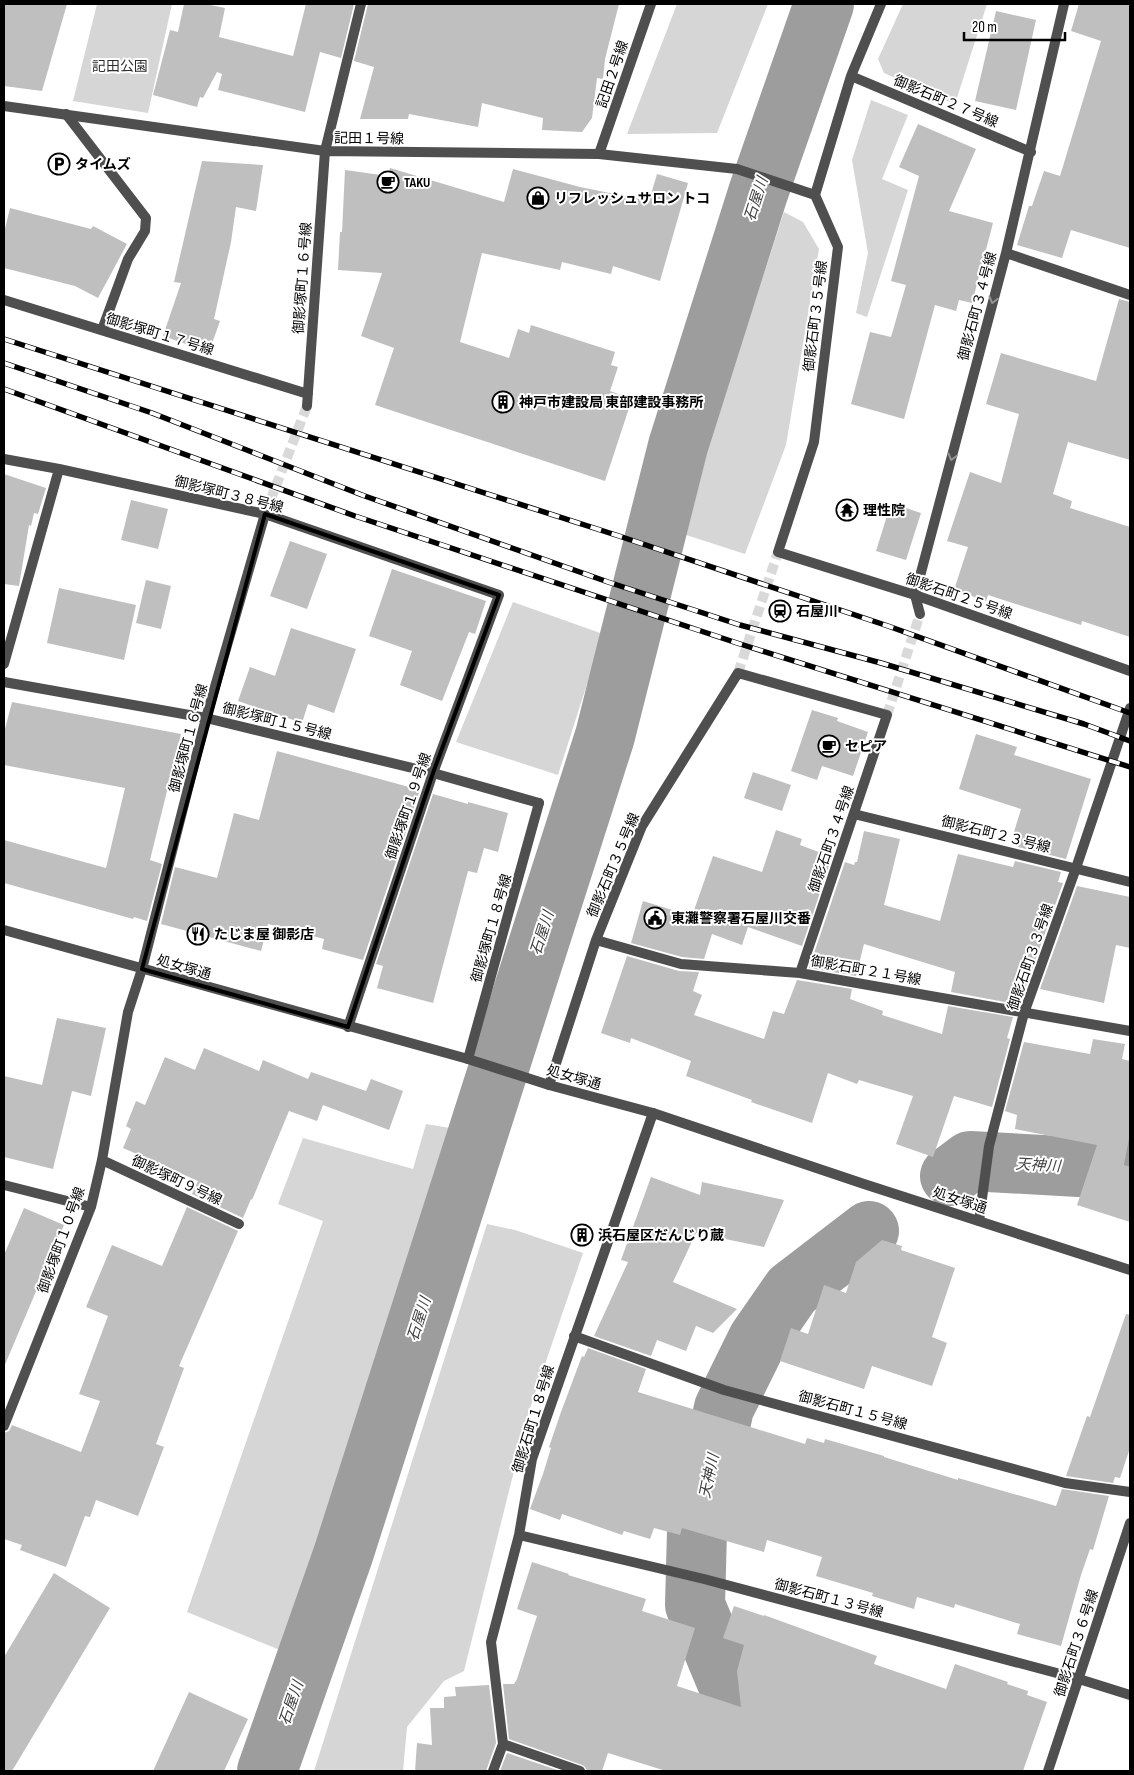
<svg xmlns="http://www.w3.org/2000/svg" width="1134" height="1775" viewBox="0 0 1134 1775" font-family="'Sofia Sans Condensed','Noto Sans JP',sans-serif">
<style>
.green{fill:#d6d6d6}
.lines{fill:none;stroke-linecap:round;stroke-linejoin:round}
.river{stroke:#9d9d9d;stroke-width:60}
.building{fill:#bfbfbf}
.minor-tunnel{stroke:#d9d9d9;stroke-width:10;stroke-dasharray:10 5;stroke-linecap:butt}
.service{stroke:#4f4f4f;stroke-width:10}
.minor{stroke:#4f4f4f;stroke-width:10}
.tertiary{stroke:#4f4f4f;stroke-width:10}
.rail-casing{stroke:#000;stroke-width:5.5}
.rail{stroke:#fff;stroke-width:4;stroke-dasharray:11;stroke-linecap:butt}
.oneway{stroke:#959595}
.marked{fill:none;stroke:#000;stroke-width:4;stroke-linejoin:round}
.labels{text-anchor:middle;stroke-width:4;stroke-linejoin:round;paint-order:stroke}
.park-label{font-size:14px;fill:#2d2d2d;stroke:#fff}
.street-label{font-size:14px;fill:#000;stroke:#fff}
.poi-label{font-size:14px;font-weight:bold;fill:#000;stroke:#fff;text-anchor:start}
.water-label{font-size:15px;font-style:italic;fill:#3e3e3e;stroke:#fff}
</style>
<rect width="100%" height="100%" fill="#fff"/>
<!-- green -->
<path class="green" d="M97 4H172L148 113 73 101Z
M677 4H768L717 133 627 134Z
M903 4H987L955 104 884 73 878 59Z
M871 100 908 115 882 179 908 190 867 317 856 313 868 253 852 160Z
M784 212 803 222 819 249 786 445 745 554 680 533Z
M513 602 603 634 558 775 456 742Z
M426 1124 456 1129 280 1650 187 1612 323 1221 278 1204 303 1138 413 1169Z
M487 1224 515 1230 583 1253 529 1411 464 1671 444 1681 407 1727 403 1771H314Z"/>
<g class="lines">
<!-- river -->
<path class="river" d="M950 1176 970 1161 1079 1167 1130 1156
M267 1771 343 1555 605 736 678 446 758 193 824 4
M740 1771 729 1687 695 1605 697 1531 724 1408 758 1339 792 1290 869 1231"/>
</g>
<!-- building -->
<path class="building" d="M4 4H67L42 91 4 86Z
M184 4H205L225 8 219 37 293 56 306 4H354L341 58 320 52 305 112 218 90 222 74 217 72 203 98 200 97 197 107 153 95 170 30 178 32Z
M368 4H619L605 59 603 79 597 78 592 118 582 132 542 130 543 118 482 103 478 127 409 114 408 119H360L374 67 354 61Z
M1079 4H1130V248L1071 230 1062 258 1017 245 1029 206H1032L1044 171 1060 176 1101 41 1071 31Z
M996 11 1036 20 1016 110 975 101Z
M918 124 976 149 949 211 993 223 972 303 959 300 956 311 935 305 904 419 851 404 870 332 891 337 906 285 891 281 919 176 899 167Z
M202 161 263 165 256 211 236 207 231 242 214 319 220 321 209 352 163 336 181 283 174 282Z
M390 168 504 202 513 169 580 187 649 201 657 174 688 183 660 281 613 266 611 274 562 262 560 270 482 253 460 342 509 358 518 329 529 333 531 325 615 352 611 365 618 367 610 391 632 399 605 481 375 405 394 348 361 336 382 273 338 270 340 232H342L345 170 388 176Z
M10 208 91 229 93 226 127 244 98 298 75 286 4 268V233Z
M1119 299 1130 302V460L1068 442 1053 494 1072 501 1070 508 1130 527V637L1082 621 1081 625 988 595 986 601 954 590 968 547 947 541 970 472 1001 483 1019 414 986 404 1001 353 1096 381Z
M4 474 46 488 38 514 34 513 31 526 29 525 19 586 4 584Z
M131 500 168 509 158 549 121 540Z
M891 503 921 513 906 560 876 551Z
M290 541 327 554 307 609 270 596Z
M392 569 486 601 475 634 469 632 442 701 400 685 412 651 369 636Z
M146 580 171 586 161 629 136 623Z
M59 588 136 605 124 660 47 643Z
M291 628 356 649 334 713 308 704 302 723 238 701 250 667 275 676Z
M12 702 181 734 150 860 162 864 147 921 134 917 133 919 4 883V840L106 868 125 788 4 765V733Z
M812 710 838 718 837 721 868 732 853 776 822 766 817 780 791 771Z
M976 734 1017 747 1014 755 1091 779 1066 859 1018 847 1022 835 1014 832 1021 809 959 789Z
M277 751 420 790 363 960 322 949 324 939 268 924 261 951 161 924 175 867 217 878 234 813 259 820Z
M753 772 791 785 782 811 744 798Z
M433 794 468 804V802L508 813 498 852 484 848 477 873 468 871 433 1003 377 988 383 966 376 964Z
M776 830 802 839 800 845 832 857 802 946 748 927 742 945 712 934 704 959 682 957 631 943 643 901 692 916 713 856 762 872Z
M864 831 900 839 884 905 940 921 958 854 1013 867 1015 861 1061 872 1058 882 1063 883 1026 986 1022 985 1016 1004 951 992 955 972 864 944 856 976 809 968 845 862 854 865 855 862H857Z
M1077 886 1130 897V948L1116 945 1104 1003 1040 989Z
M627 956 679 971 699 972 693 991 702 995 694 1015 764 1039 773 1011 784 1014 797 980 852 989 850 999 883 1011 882 1015 942 1034 948 1006 1013 1017 1007 1038 1010 1039 992 1107 954 1096 933 1157 896 1144 913 1096 859 1080 857 1084 828 1073 812 1123 751 1102 752 1100 686 1076 691 1061 631 1038 630 1043 601 1033Z
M57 1018 106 1028 91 1096 72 1091 53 1169 4 1157V1076L42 1085Z
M1093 1039 1125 1044 1122 1059 1130 1061V1133L1124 1165 1130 1167V1222L1077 1205 1097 1145 1015 1129 1017 1115 1005 1111 1024 1042 1090 1054Z
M204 1048 259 1071 263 1060 308 1079 311 1072 366 1091 371 1079 403 1091 389 1130 323 1105 317 1121 289 1111 252 1200 251 1199 243 1218 192 1194 198 1181 123 1148 131 1129 126 1126 136 1101 145 1105 165 1057 195 1070Z
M651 1177 700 1195 702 1182 784 1200 764 1247 696 1233 673 1282 737 1309 713 1333 696 1326 686 1351 657 1340 651 1356 594 1336 628 1262 621 1260Z
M187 1207 238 1231 179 1366 184 1368 156 1444 164 1447 138 1516 96 1500 90 1517 85 1516 66 1567 20 1550 22 1545 4 1539V1433L9 1431 12 1425 81 1452 100 1401 79 1394 108 1316 86 1307 112 1245 162 1266Z
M24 1208 64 1225 4 1367V1255Z
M882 1240 902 1246 901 1250 955 1268 932 1337 947 1343 932 1386 872 1366 864 1389 780 1361 791 1328 808 1334 824 1285 846 1293 856 1262Z
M1126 1314 1130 1315V1448L1120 1478 1115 1477 1113 1483 1066 1476 1087 1416 1090 1417Z
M588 1348 646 1369 638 1392 805 1444 807 1438 824 1443 825 1439 884 1456V1457L958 1480V1478L1056 1506 1062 1489 1109 1496 1093 1550 1090 1549 1081 1575 1061 1646 1017 1634 1020 1624 955 1604 954 1608 917 1597 914 1609 872 1596 873 1593 816 1576 822 1557 767 1540 764 1552 682 1528 680 1535 654 1528 650 1539 624 1531 622 1535 562 1514 560 1520 530 1509 543 1474 551 1448 549 1447 561 1412 582 1356 584 1357Z
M532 1562 569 1574 568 1575 646 1599 642 1611 695 1628 677 1686 741 1707 737 1671 744 1645 723 1638 734 1606 764 1616V1615L877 1656 874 1664 946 1689 955 1664 1008 1682 1007 1684 1028 1691 1027 1695 1047 1702 1023 1771H666L608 1753 602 1771H587L585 1767 582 1765 509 1739 503 1684H514L517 1679 537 1616 517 1609Z
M54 1573 110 1608 12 1771H4V1657Z
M489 1685 496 1743 486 1771H415L417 1743 432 1745 430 1708H444V1697L456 1696 455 1687Z
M189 1692 248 1719 224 1771H153Z
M507 1753 560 1771H500Z"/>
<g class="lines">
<!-- minor-tunnel -->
<path class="minor-tunnel" d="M265 514 307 406
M738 673 778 552
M887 715 920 614"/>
<!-- service -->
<path class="service" d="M66 114 146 218 145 231 128 259 102 330
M433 773 539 803"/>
<!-- minor -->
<path class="minor" d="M881 4 851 76 815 195 838 247 814 442 778 552 915 595 1130 671
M851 76 1031 152
M4 106 325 151 599 154 737 169 815 195
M599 154 651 4
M1006 253 1130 295
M4 300 308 394
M307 406 325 151 361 4
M4 459 59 469 265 514 499 595 433 773 348 1027
M920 614 915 595 1006 253 1064 4
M4 664 59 469
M4 682 206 718 433 773
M854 814 1130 882
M596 940 681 964 800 973 1130 1031
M468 1059 539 803
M549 1085 596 940 642 826 738 673 887 715 800 973
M102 1160 239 1224
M4 1185 91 1207
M979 1221 989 1146 1024 1013 1076 868 1130 708
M574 1336 724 1390 1065 1483 1130 1492
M4 1426 91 1207 102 1160 128 1012 142 969 206 718 265 514
M519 1535 704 1579 1079 1679 1130 1695
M503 1744 580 1771
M493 1771 503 1744 491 1642 519 1535 532 1459 653 1113
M1048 1771 1130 1523"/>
<!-- tertiary -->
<path class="tertiary" d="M4 930 468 1059 549 1085 653 1113 864 1184 1130 1270"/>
<!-- rail casing -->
<g class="rail-casing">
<path id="rail" d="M4 339 619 536 888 626 1130 713
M4 363 152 413 362 495 608 582 740 625 881 663 1084 724 1130 741
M4 389 355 516 737 643 1130 767"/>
</g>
<!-- rail -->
<use href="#rail" class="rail"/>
</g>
<!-- one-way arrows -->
<defs><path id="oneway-chevron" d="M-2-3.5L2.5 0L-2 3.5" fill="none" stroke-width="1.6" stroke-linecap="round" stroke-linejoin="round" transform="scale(1.25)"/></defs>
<g class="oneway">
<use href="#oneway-chevron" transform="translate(993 300) rotate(105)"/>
<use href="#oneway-chevron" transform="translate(952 457) rotate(105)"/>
</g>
<!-- marked area -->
<path class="marked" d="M265 514 499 595 433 773 348 1027 142 969Z"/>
<!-- icons -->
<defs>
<g id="parking-ring" transform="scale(1.125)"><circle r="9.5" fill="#fff" stroke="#000" stroke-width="1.5"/><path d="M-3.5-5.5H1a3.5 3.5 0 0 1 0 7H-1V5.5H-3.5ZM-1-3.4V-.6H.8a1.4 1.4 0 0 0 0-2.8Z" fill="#000"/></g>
<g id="cafe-ring" transform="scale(1.125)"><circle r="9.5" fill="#fff" stroke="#000" stroke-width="1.5"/><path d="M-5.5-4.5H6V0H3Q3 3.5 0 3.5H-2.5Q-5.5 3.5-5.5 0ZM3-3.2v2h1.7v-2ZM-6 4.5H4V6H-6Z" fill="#000"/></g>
<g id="shop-ring" transform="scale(1.125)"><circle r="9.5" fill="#fff" stroke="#000" stroke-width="1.5"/><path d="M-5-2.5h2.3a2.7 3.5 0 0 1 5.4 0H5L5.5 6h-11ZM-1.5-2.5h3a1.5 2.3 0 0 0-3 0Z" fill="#000"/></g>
<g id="building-ring" transform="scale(1.125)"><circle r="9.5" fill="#fff" stroke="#000" stroke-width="1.5"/><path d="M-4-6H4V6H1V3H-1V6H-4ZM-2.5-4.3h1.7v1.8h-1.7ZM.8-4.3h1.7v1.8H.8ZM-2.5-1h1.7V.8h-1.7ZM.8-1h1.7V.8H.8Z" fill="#000"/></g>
<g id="temple-ring" transform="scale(1.125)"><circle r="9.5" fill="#fff" stroke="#000" stroke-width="1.5"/><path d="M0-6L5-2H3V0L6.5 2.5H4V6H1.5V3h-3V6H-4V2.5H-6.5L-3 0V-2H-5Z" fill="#000"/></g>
<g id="station-ring" transform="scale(1.125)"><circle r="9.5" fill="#fff" stroke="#000" stroke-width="1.5"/><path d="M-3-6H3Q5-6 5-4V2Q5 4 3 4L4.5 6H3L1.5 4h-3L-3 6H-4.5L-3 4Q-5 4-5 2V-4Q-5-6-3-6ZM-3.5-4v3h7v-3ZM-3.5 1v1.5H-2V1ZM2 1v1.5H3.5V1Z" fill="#000"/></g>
<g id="civic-ring" transform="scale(1.125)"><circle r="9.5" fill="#fff" stroke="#000" stroke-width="1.5"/><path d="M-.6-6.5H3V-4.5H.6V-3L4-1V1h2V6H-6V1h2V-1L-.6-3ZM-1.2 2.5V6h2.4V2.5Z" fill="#000"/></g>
<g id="restaurant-ring" transform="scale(1.125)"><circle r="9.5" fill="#fff" stroke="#000" stroke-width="1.5"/><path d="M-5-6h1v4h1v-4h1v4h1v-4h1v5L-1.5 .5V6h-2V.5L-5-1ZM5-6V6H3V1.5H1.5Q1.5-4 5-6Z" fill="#000"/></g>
</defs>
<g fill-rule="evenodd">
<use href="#parking-ring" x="59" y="164"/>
<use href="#cafe-ring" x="388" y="182"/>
<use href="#shop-ring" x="538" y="198"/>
<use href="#building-ring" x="503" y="402"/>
<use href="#temple-ring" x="847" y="510"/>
<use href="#station-ring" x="780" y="611"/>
<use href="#cafe-ring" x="829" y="746"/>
<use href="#civic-ring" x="655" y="918"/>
<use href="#restaurant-ring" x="198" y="934"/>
<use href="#building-ring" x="582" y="1235"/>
</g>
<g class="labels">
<!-- park labels -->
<g class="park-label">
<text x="120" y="71">記田公園</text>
</g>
<!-- street labels -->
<g class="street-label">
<text transform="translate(612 74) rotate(-71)" y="5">記田２号線</text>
<text transform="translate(946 101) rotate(23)" y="5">御影石町２７号線</text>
<text transform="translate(369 138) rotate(1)" y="5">記田１号線</text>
<text transform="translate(302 278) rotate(-86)" y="5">御影塚町１６号線</text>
<text transform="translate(977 306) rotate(-75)" y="5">御影石町３４号線</text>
<text transform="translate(815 316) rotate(-83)" y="5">御影石町３５号線</text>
<text transform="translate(160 334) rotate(17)" y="5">御影塚町１７号線</text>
<text transform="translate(229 494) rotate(14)" y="5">御影塚町３８号線</text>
<text transform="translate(959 596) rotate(19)" y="5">御影石町２５号線</text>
<text transform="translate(277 721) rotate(14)" y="5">御影塚町１５号線</text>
<text transform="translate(188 738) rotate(-75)" y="5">御影塚町１６号線</text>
<text transform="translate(408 806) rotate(-71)" y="5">御影塚町１９号線</text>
<text transform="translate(996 834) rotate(14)" y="5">御影石町２３号線</text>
<text transform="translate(831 839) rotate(-71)" y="5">御影石町３４号線</text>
<text transform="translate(613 865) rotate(-67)" y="5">御影石町３５号線</text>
<text transform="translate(491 928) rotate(-74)" y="5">御影塚町１８号線</text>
<text transform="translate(1030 957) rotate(-71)" y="5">御影石町３３号線</text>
<text transform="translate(184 967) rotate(16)" y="5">処女塚通</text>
<text transform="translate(866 970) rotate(10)" y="5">御影石町２１号線</text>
<text transform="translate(574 1077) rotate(16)" y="5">処女塚通</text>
<text transform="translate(177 1180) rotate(25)" y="5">御影塚町９号線</text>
<text transform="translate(960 1200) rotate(18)" y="5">処女塚通</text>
<text transform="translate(61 1240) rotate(-70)" y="5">御影塚町１０号線</text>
<text transform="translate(853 1410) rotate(15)" y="5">御影石町１５号線</text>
<text transform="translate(533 1419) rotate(-73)" y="5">御影石町１８号線</text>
<text transform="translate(829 1598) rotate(15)" y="5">御影石町１３号線</text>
<text transform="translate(1076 1643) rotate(-72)" y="5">御影石町３６号線</text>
</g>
<!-- poi labels -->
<g class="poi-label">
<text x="75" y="169">タイムズ</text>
<text x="404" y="187">TAKU</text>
<text x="554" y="203">リフレッシュサロン トコ</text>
<text x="519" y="407">神戸市建設局 東部建設事務所</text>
<text x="863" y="515">理性院</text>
<text x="796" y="616">石屋川</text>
<text x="845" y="751">セピア</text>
<text x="671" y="923">東灘警察署石屋川交番</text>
<text x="214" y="939">たじま屋 御影店</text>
<text x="598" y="1240">浜石屋区だんじり蔵</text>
</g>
<!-- water labels -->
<g class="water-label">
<text transform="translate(756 199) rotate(-72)" y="5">石屋川</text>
<text transform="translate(542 933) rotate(-72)" y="5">石屋川</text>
<text transform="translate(1038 1165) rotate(3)" y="5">天神川</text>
<text transform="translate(419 1319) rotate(-72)" y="5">石屋川</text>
<text transform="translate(709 1476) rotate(-78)" y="5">天神川</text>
<text transform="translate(291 1703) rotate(-71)" y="5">石屋川</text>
</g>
</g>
<!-- border -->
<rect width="1134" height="1775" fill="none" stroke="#000000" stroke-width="10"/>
<!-- scale -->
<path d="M964 32v8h101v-8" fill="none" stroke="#000000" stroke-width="2.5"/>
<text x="972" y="32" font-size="15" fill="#000000" stroke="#ffffff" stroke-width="4" paint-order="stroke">20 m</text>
</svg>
